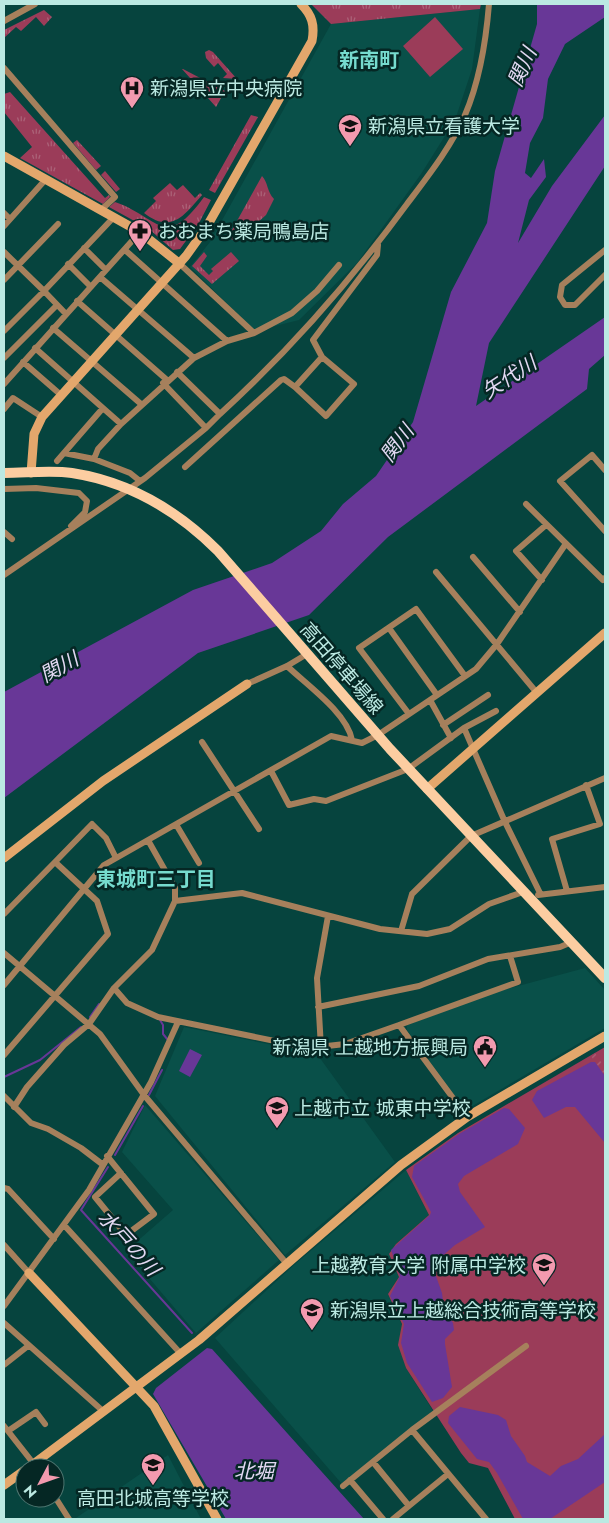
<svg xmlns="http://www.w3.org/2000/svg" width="609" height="1523" viewBox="0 0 609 1523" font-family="Jost,'Noto Sans JP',sans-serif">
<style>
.built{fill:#095049}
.grass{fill:url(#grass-tufts)}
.park{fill:#9b3c59}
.garden{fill:url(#garden-furrows)}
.water{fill:#683797}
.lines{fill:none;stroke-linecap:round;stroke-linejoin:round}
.stream{stroke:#683797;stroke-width:2}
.street{stroke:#a6805c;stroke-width:6}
.secondary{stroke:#e3a76c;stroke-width:9}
.primary{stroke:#fccda1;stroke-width:10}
.labels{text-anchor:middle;stroke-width:5;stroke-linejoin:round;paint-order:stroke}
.poi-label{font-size:19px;fill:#bbe9e2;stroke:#052724;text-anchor:start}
.street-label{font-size:19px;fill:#bbe9e2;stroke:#052724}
.neighbourhood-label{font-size:20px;font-weight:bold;fill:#76dbce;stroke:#052724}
.water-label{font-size:20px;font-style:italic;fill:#e3d9f3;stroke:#052724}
</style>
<defs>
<pattern id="grass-tufts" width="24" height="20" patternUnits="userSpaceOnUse" patternTransform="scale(1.25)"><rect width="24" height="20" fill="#9b3c59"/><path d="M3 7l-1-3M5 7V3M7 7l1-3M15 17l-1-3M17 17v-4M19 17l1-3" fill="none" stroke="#ab6278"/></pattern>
<pattern id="garden-furrows" width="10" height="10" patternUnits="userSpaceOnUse" patternTransform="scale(1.25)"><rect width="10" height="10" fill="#9b3c59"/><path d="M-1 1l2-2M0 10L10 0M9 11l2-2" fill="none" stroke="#ab6278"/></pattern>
</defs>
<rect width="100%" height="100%" fill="#06443e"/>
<!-- built -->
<path class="built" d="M480 9 472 69 455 120 421 174 357 263 299 320 255 331 190 267 210 242 331 24Z
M585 968 605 990V1028L469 1108 463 1107 407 1030V1025L496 992Z
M184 1027 317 1054 395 1162 285 1255 155 1096Z
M145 1105 279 1260 196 1333 126 1251 173 1210 122 1152Z
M406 1170 429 1215 396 1244 399 1277 388 1294 402 1325 399 1345 406 1368 433 1411 342 1484 215 1338 294 1265Z
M168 1455 201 1519H77L76 1518Z"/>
<!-- grass -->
<path class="grass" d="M311 4H481L480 9 331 24Z
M44 10 52 17 44 26 36 17 21 31 16 27 4 38V30Z
M209 50 213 52 237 79 223 78 227 74 218 63 214 67 206 58 205 52Z
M183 69 225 91 216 107 182 69Z
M10 92 105 198 109 195 110 197 103 204 20 158 32 147 4 112V94Z
M251 115 258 117 215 193 209 190Z
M77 140 101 166 96 170 73 143Z
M105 171 120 189 116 192 101 175Z
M262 176C268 182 267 192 274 199L266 215 236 242 228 237Z
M170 183 177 190 183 185 195 198 200 193 202 195C184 216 171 234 144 213L156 201 153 198Z
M204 197 211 200 199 223 180 249 173 250 149 229 109 207 115 202C159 217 164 252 204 197Z
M204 252 207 256 200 266 209 275 213 271 211 269 231 252 239 261 212 284 192 266Z"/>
<!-- park -->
<path class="park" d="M435 17 463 49 430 77 403 46Z
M605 1047V1519H515L488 1468 469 1463 461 1453 406 1368 398 1345 402 1324 388 1294 399 1277 389 1254 396 1244 429 1215 406 1170 458 1133Z"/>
<!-- garden -->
<path class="garden" d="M595 1053 605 1068V1076L591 1056Z"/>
<!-- water -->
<path class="water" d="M537 4H605V17L565 44 548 79 543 118 530 143 525 173 531 178 544 159 546 177 529 200 518 243 552 186 605 115V166L489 343 476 406 605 317V355L589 369 587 389 388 537 309 615 198 653 4 798V692L193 590 272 563 321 531 343 504 376 476 413 422 451 292 487 223 495 171 537 24Z
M190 1049 202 1055 190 1077 179 1071Z
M591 1062H595L605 1076V1143L575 1107H566L544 1118 532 1100 537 1091Z
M504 1108 509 1109 525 1128 518 1144 464 1176 458 1184 460 1192 485 1227 455 1245 432 1265 442 1293 444 1309 453 1323 454 1330 445 1339V1344L452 1387 443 1398 432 1402 407 1363 401 1343 404 1324 390 1296 400 1276 391 1250 430 1215 431 1212 412 1177 414 1166 459 1134Z
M207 1348 212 1349 364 1519H226L153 1394 156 1388Z
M460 1407 498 1415 506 1420 511 1436 525 1456 527 1462 550 1476 561 1466 578 1459 605 1434V1482L550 1519H523L497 1473 489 1462 477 1459 448 1423 449 1416Z"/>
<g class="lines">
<!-- stream -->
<path class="stream" d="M90 1017 99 1004
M160 1020 163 1025V1034L168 1040
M4 1077 40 1060 81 1027
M149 1095 162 1070
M115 1155 143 1106
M108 1167 81 1210 192 1333"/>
<!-- street -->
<path class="street" d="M4 21 35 4
M4 68 115 197 101 210
M4 213 10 219
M4 226 46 179
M84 248 106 270
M125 250 227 341
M605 250 562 285 560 297 565 305H575L605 275
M4 252 44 291 4 331
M68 264 91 287
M180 264 254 333
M100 277 194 358
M4 280 58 224
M77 301 167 380
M66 314 44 291 113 218
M53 328 141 404
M35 348 121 424
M322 357 295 387 326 416 354 384 322 357 313 340 377 255 378 245
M4 358 57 305
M23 362 61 395
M177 372 220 414 206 428
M4 384 140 232
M4 409 13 398 42 417
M220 414C289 351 352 279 407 204 428 176 451 147 465 115 480 80 486 41 489 4
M64 453 94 459
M57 461 103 408
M185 467 281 380 284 379 295 387
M605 470 592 455 560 481 605 531
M140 481 130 473 94 459 98 449 121 424 194 358 227 341 254 333 292 313 317 291 339 265
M4 489 36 488 79 493 87 501 85 512 71 526
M526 504 603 580 605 578
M4 532 12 539
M473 557 520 612
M436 572 537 693
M4 575 145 478 206 428 163 383
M542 580 516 551 546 525
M389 628 437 695
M287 666C307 685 347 713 352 740
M247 684 287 666 307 654
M430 700 451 738
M409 714 359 648 416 609 465 676
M443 725 488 695
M464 728 505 822 540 893
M202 742 259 829
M271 771 289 805 314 799 326 801 408 769 464 728 496 711
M177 826 199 863
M55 862 92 824 106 838 116 858
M567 891 552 839 600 824 586 785
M538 895 605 887
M175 901 242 893 380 929 427 934 450 929 489 904 523 892
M4 914 55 862 97 901 108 934 4 1055
M401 931 412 894 471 836 605 778
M4 953 100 1034 144 1095 287 1264
M4 985 104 865 331 736 362 743 378 735 476 669 497 644 565 545
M114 988 127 1003 158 1017 309 1048 345 1044 399 1025 467 1117
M318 1007 419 986 488 959 560 947 572 942
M399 1025 518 982 510 956
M321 1048 317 978 328 916
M4 1096 31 1123 48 1129 81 1148 102 1164
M14 1107 27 1087 64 1045 89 1024 114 988 152 950 175 901V888L149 842
M107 1156 154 1214 126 1235 95 1197 121 1173
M4 1188 8 1189 54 1239
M64 1225 181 1354
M4 1245 29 1273
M4 1306 89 1190 151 1082 178 1022
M4 1323 104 1412
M4 1365 28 1346
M4 1426 37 1468
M412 1430 486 1519
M8 1431 36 1412 45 1424
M373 1462 409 1506
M350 1480 383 1519
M343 1486 412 1430 526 1346
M55 1497 69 1519
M393 1519 448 1474"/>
<!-- secondary -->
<path class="secondary" d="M4 156 140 232 180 264
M31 473 34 434 42 417 186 256 206 228 312 41C315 25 312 15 301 4
M427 789 605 633
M4 858 103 781 247 684
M29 1273 154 1406 217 1519
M28 1468 199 1340 401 1165 467 1117 605 1036
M4 1485 25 1470"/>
<!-- primary -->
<path class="primary" d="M4 473C26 473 51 470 72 473 130 482 177 510 218 551L390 749 605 978"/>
</g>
<!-- icons -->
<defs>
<g id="hospital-pin" transform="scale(1.25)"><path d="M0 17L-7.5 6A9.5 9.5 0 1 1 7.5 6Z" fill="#f29aaf" stroke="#052724"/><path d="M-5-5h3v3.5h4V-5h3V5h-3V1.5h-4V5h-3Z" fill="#111"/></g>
<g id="school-pin" transform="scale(1.25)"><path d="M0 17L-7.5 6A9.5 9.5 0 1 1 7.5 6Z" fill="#f29aaf" stroke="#052724"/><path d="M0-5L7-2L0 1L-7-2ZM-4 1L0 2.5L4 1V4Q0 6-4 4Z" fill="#111"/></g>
<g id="pharmacy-pin" transform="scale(1.25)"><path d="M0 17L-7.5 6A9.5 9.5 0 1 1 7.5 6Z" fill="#f29aaf" stroke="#052724"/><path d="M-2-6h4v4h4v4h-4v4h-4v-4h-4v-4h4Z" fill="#111"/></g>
<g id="civic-pin" transform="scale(1.25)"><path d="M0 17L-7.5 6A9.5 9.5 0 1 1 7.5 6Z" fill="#f29aaf" stroke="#052724"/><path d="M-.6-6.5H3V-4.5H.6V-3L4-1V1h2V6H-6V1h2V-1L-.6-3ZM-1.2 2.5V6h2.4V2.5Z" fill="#111"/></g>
</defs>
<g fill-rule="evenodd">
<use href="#hospital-pin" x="132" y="88"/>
<use href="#school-pin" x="350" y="126"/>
<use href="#pharmacy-pin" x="140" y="231"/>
<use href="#civic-pin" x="485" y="1047"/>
<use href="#school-pin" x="277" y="1108"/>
<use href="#school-pin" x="544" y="1265"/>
<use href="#school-pin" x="312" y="1310"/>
<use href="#school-pin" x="153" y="1465"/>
</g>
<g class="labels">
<!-- poi labels -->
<g class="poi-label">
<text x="150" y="95">新潟県立中央病院</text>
<text x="368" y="133">新潟県立看護大学</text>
<text x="158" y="238">おおまち薬局鴨島店</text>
<text x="468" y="1054" text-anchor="end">新潟県 上越地方振興局</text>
<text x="294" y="1115">上越市立 城東中学校</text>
<text x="526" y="1272" text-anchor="end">上越教育大学 附属中学校</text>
<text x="330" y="1317">新潟県立上越総合技術高等学校</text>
<text x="153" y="1505" text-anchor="middle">高田北城高等学校</text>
</g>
<!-- street labels -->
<g class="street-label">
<text transform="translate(342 668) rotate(49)" y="7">高田停車場線</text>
</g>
<!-- neighbourhood labels -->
<g class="neighbourhood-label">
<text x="369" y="67">新南町</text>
<text x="156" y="886">東城町三丁目</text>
</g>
<!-- water labels -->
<g class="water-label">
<text transform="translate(522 67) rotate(-66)" y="7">関川</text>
<text transform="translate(509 377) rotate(-33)" y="7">矢代川</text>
<text transform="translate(397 443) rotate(-53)" y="7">関川</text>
<text transform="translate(59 667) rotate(-29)" y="7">関川</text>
<text transform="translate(129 1243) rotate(48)" y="7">水戸の川</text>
<text x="254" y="1478">北堀</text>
</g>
</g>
<!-- border -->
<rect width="609" height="1523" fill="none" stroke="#bbe9e2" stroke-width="10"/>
<!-- north arrow -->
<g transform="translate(40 1483) rotate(229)"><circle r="24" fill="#052724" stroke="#4e7570"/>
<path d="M0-4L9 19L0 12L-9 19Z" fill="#f29aaf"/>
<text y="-8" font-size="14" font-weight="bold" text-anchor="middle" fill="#bbe9e2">N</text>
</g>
</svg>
